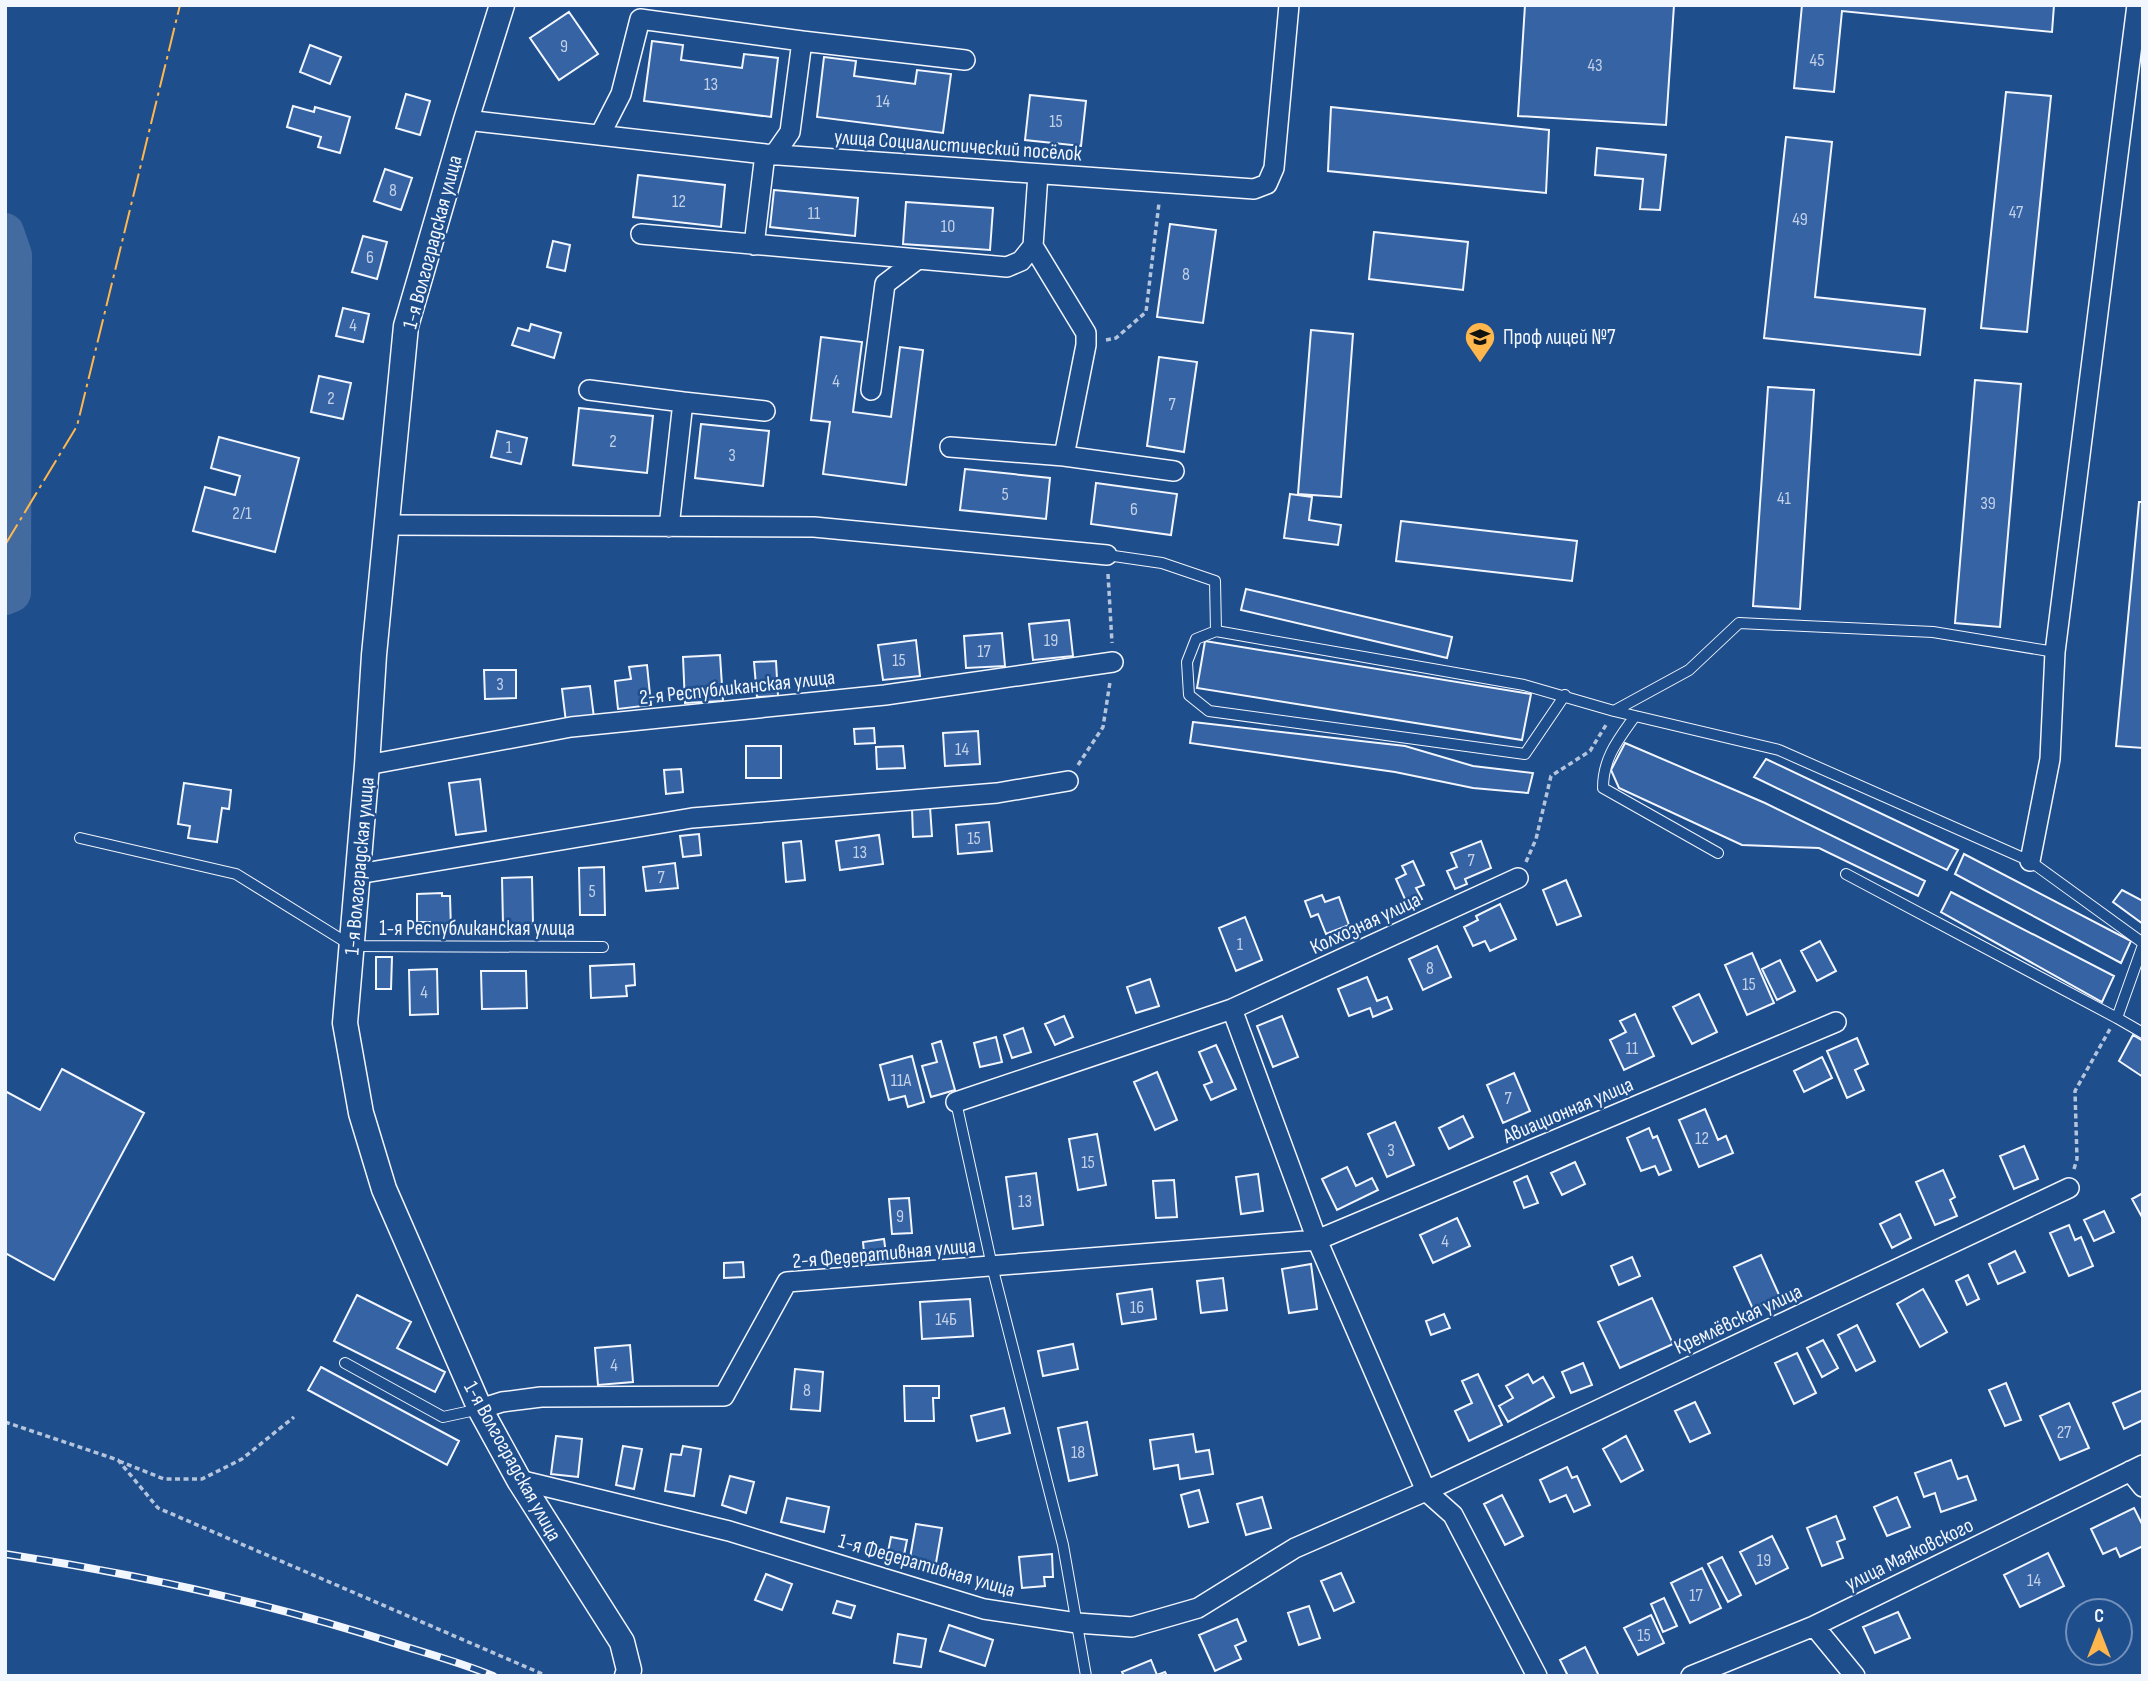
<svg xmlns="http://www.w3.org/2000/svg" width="2148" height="1681" viewBox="0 0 2148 1681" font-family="'Sofia Sans Condensed',sans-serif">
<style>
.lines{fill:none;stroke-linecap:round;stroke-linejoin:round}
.river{stroke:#446ba0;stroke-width:38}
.building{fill:#3563a3;stroke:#f2f6ff;stroke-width:2}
.service-casing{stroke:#f2f6ff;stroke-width:12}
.minor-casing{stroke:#f2f6ff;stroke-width:22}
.tertiary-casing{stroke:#f2f6ff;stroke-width:27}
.path{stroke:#b3c4dc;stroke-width:3.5;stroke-dasharray:5 3.5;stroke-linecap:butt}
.service{stroke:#1f4e8c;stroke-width:10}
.minor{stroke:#1f4e8c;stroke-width:19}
.tertiary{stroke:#1f4e8c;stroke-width:24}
.rail-casing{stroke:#f2f6ff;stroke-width:8}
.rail{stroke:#1f4e8c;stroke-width:5;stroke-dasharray:16;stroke-linecap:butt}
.power{stroke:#ffb74d;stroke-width:2;stroke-dasharray:24 5 3.5 5;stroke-linecap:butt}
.labels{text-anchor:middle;stroke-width:5;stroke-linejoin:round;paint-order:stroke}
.number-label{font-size:18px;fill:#c3d1e8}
.street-label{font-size:21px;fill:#f2f6ff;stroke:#1f4e8c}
.poi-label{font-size:21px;fill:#f2f6ff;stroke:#1f4e8c;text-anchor:start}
</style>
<rect width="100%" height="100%" fill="#1f4e8c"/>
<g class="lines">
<!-- river -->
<path class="river" d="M5 232 13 255 12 593 5 596"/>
</g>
<!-- building -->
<path class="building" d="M1525 5H1674L1666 125 1518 116Z
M1802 5H2054L2052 32 1842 11 1834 92 1794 88Z
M569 12 598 54 559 80 530 38Z
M652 41 683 45 681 60 742 68 744 54 778 58 771 117 644 101Z
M310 45 341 57 330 84 300 72Z
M824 57 856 61 854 76 915 84 917 70 951 74 943 133 817 117Z
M2006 92 2051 96 2027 332 1981 328Z
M406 94 430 101 420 135 396 128Z
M1030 95 1086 101 1081 146 1025 140Z
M293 106 314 112 315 107 350 117 340 153 318 147 321 137 287 127Z
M1331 107 1549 130 1546 193 1328 171Z
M1786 137 1832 142 1815 297 1925 309 1920 355 1764 338Z
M1597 148 1666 155 1660 210 1640 209 1643 179 1595 175Z
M385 169 412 178 401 210 374 201Z
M638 175 725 185 721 227 633 217Z
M774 190 858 198 855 236 770 227Z
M906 202 993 208 990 250 903 244Z
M1170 224 1216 230 1203 323 1157 317Z
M1374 232 1468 242 1463 290 1369 279Z
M363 236 387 242 377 279 352 272Z
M553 241 570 245 565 271 547 267Z
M343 308 369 314 363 342 336 336Z
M531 324 561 333 554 358 512 345 518 328 529 331Z
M1311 330 1353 334 1341 497 1298 494Z
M821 337 862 342 853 412 891 417 900 347 923 350 906 485 823 474 830 422 811 420Z
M1159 357 1197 362 1184 452 1147 446Z
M319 376 351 383 343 419 311 412Z
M1975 380 2021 384 2000 627 1955 623Z
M1768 387 1814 390 1800 609 1753 606Z
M579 408 653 416 647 473 573 465Z
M701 424 769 431 763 486 695 478Z
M497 431 527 438 521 464 491 457Z
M219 437 299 458 275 552 193 531 205 487 235 495 240 476 211 468Z
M965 469 1050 478 1046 519 960 510Z
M1096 483 1177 494 1171 535 1091 524Z
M1290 494 1312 497 1309 520 1341 525 1338 545 1284 538Z
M2139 502H2143V748L2116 746Z
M1401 521 1577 541 1572 581 1396 561Z
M1246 589 1452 637 1447 658 1241 610Z
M1069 620 1073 656 1033 660 1029 624Z
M1002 633 1005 666 966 668 964 636Z
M916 640 920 676 883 680 878 645Z
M1205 641 1531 694 1522 740 1197 688Z
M720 655 723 701 685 703 683 657Z
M776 661 778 696 757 697 754 662Z
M647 665 651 705 618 709 615 681 631 679 629 667Z
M484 670H516V698L485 699Z
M590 686 594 718 566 722 562 689Z
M1193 722 1405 746 1473 766 1533 773 1528 793 1473 788 1395 772 1190 743Z
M874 728 875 743 855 744 854 729Z
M978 731 980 764 945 766 943 733Z
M1625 743 1765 803 1925 881 1918 896 1819 848 1742 845 1619 788 1611 770Z
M746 746H781V778H746Z
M903 746 905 768 877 769 876 747Z
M1766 759 1958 850 1947 870 1754 777Z
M681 769 683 792 666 794 664 770Z
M480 779 486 831 456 835 449 783Z
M184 783 231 790 229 809 222 808 217 842 188 838 190 826 178 824Z
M930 807 932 836 913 837 912 808Z
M989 822 992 851 958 854 956 825Z
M699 834 701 855 683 857 680 836Z
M879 835 883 864 840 870 836 841Z
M801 841 805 880 786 882 783 843Z
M1481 841 1491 868 1465 879 1467 884 1455 889 1447 871 1457 867 1451 853Z
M1964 854 2131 941 2121 963 1955 874Z
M1413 861 1424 885 1416 888 1422 899 1408 906 1396 879 1406 874 1402 866Z
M675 863 678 888 646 891 643 867Z
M604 867 605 915H580L579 868Z
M532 877 533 924H503L502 878Z
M1566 880 1581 916 1557 925 1543 890Z
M2122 890 2143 901V924L2113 902Z
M1951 892 2114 976 2102 1002 1941 912Z
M442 893V896H450L451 930H430V922H417V894Z
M1322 895 1325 902 1339 897 1349 925 1326 934 1318 914 1311 917 1305 901Z
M1500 904 1516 939 1490 951 1485 941 1473 946 1464 927 1478 920 1476 916Z
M1245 917 1262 960 1236 971 1219 928Z
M1820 941 1836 971 1817 981 1801 951Z
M1437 946 1451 977 1423 990 1409 959Z
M1752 953 1774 1003 1747 1015 1725 965Z
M376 957H392L391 989H376Z
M1780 960 1795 991 1777 1000 1762 969Z
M634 964 635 985 626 986 627 996 591 998 590 966Z
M437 969 438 1014 410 1015 409 970Z
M481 971H526L527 1008 482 1009Z
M1367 977 1377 1001 1387 997 1392 1009 1373 1017 1370 1008 1349 1016 1338 989Z
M1150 979 1159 1006 1136 1013 1127 987Z
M1699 994 1717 1032 1692 1044 1673 1007Z
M1635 1014 1654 1056 1624 1070 1610 1040 1626 1032 1620 1021Z
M1064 1016 1073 1037 1055 1045 1045 1024Z
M1282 1016 1298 1057 1273 1067 1257 1026Z
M1023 1028 1031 1052 1012 1058 1004 1035Z
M2133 1035 2143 1041V1077L2119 1061Z
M996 1037 1002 1062 980 1067 974 1043Z
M1857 1038 1868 1064 1855 1070 1864 1090 1847 1098 1827 1051Z
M941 1041 955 1090 931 1097 922 1066 937 1062 932 1044Z
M1216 1045 1236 1089 1211 1100 1204 1085 1212 1082 1199 1052Z
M912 1056 924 1102 908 1107 905 1096 889 1100 880 1065Z
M1822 1057 1832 1078 1804 1092 1794 1071Z
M62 1069 144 1113 54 1280 5 1253V1091L40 1110Z
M1157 1072 1177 1120 1155 1130 1134 1082Z
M1514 1073 1530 1111 1503 1123 1487 1085Z
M1705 1109 1718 1140 1726 1136 1733 1153 1699 1167 1679 1120Z
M1463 1116 1473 1137 1449 1149 1439 1128Z
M1395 1122 1414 1165 1387 1177 1368 1134Z
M1649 1128 1653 1138 1657 1136 1671 1170 1659 1175 1655 1166 1641 1171 1627 1138Z
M1097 1134 1106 1185 1078 1190 1069 1139Z
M2024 1146 2038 1179 2014 1189 2000 1156Z
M1575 1162 1585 1184 1562 1195 1551 1173Z
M1347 1167 1356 1186 1372 1178 1378 1190 1337 1210 1322 1179Z
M1943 1170 1955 1197 1950 1200 1957 1216 1935 1225 1916 1182Z
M1036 1173 1043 1225 1013 1229 1006 1177Z
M1258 1174 1263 1211 1241 1214 1236 1177Z
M1527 1176 1538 1203 1524 1208 1514 1182Z
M1174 1180 1177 1217 1156 1218 1153 1181Z
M2143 1193V1219L2132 1199Z
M909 1198 912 1233 892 1234 889 1199Z
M2104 1211 2114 1232 2094 1241 2084 1220Z
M1900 1214 1911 1238 1892 1248 1880 1224Z
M1457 1218 1470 1246 1433 1263 1420 1235Z
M2069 1225 2075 1240 2081 1237 2093 1266 2069 1276 2050 1233Z
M884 1239 887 1261 865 1263 863 1242Z
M2015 1251 2025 1272 1998 1284 1989 1264Z
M1761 1255 1780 1297 1753 1309 1734 1267Z
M1632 1257 1640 1276 1619 1285 1611 1266Z
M743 1262 744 1277 724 1278V1263Z
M1311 1264 1317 1309 1289 1313 1282 1269Z
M1968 1275 1979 1299 1967 1305 1956 1281Z
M1223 1278 1227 1310 1201 1313 1197 1281Z
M1152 1289 1156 1319 1122 1324 1117 1294Z
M1923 1289 1947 1332 1920 1347 1897 1304Z
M357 1295 411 1322 397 1348 445 1372 435 1392 334 1341Z
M1652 1298 1673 1344 1620 1368 1598 1322Z
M970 1299 973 1336 922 1339 920 1302Z
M1444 1314 1450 1328 1431 1335 1426 1321Z
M1857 1325 1875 1361 1856 1371 1838 1335Z
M1823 1340 1838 1368 1822 1377 1807 1348Z
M1073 1344 1078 1369 1043 1376 1038 1351Z
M630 1345 633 1382 598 1385 595 1348Z
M1797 1353 1816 1393 1794 1404 1775 1363Z
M1583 1363 1592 1385 1571 1393 1562 1372Z
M321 1367 459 1441 447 1465 308 1390Z
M795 1369 823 1372 820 1411 791 1409Z
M1478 1374 1502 1425 1469 1441 1455 1411 1472 1403 1462 1381Z
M1528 1374 1533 1383 1543 1377 1554 1397 1508 1422 1499 1406 1513 1398 1506 1386Z
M2006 1383 2021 1420 2005 1426 1989 1390Z
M904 1386H939V1398H933L934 1421H905Z
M2143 1390V1420L2124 1429 2113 1403Z
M1695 1402 1710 1433 1690 1442 1675 1411Z
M2069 1403 2089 1448 2060 1460 2040 1416Z
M1004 1408 1010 1433 977 1441 971 1416Z
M1087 1422 1097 1475 1069 1481 1058 1428Z
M1193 1434 1196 1452 1209 1450 1213 1474 1180 1479 1178 1465 1154 1469 1150 1440Z
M556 1436 582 1439 578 1477 551 1474Z
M1626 1436 1643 1470 1621 1482 1603 1449Z
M623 1446 642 1449 634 1489 616 1485Z
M683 1446 701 1449 694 1496 665 1491 671 1454 681 1455Z
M1951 1460 1958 1479 1967 1476 1976 1500 1941 1512 1935 1493 1924 1497 1915 1473Z
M1567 1467 1572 1478 1577 1476 1590 1505 1574 1512 1566 1495 1550 1502 1540 1480Z
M730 1476 754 1482 746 1513 722 1505Z
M1199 1490 1208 1522 1189 1527 1181 1495Z
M1502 1495 1523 1536 1505 1545 1484 1504Z
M1262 1497 1271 1528 1246 1535 1237 1504Z
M1897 1497 1910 1527 1887 1536 1874 1507Z
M787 1498 829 1507 824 1532 781 1522Z
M2134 1508 2143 1526V1546L2120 1557 2116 1548 2103 1554 2091 1529Z
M1836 1516 1845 1539 1837 1542 1843 1558 1822 1566 1807 1528Z
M916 1524 942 1528 936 1563 910 1558Z
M1772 1536 1788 1568 1756 1584 1740 1552Z
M891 1537 907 1540 903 1560 887 1557Z
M2048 1553 2064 1586 2020 1607 2004 1575Z
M1052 1554 1053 1577H1044L1045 1586 1022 1588 1019 1557Z
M1722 1557 1741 1595 1728 1602 1708 1564Z
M1702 1568 1721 1608 1690 1623 1671 1583Z
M1341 1573 1354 1602 1334 1611 1321 1581Z
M766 1574 792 1584 782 1610 755 1600Z
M1664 1598 1677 1626 1663 1632 1651 1604Z
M837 1601 855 1606 851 1618 833 1613Z
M1309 1606 1320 1638 1299 1645 1288 1613Z
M1898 1612 1910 1638 1875 1653 1863 1627Z
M1651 1615 1664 1643 1638 1655 1624 1628Z
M1237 1619 1246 1641 1235 1646 1241 1659 1215 1671 1199 1635Z
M949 1625 993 1640 985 1666 940 1651Z
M898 1634 926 1639 921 1667 894 1663Z
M1585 1647 1599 1676H1568L1560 1660Z
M1151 1660 1157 1675 1165 1672 1167 1676H1124L1122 1672Z"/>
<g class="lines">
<!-- service casing -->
<g class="service-casing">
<path id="service" d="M1107 555 1162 563 1215 581 1216 631 1524 685 1614 711 1779 750 2030 861 2143 943
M1216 631 1196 639 1187 662 1189 695 1209 711 1525 754 1565 695
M1614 711 1689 670 1739 623 1933 632 2055 652
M1635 716C1618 740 1603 758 1603 788L1718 853
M80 838 236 874 352 946 603 947
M1846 874 2117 1018 2143 945
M2117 1018 2143 1033
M956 1102 992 1266 1063 1545 1086 1676
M345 1363 443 1417 480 1409"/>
</g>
<!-- minor casing -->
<g class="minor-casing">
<path id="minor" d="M466 120 765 154 1254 189 1267 184 1274 168 1289 5
M600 135 621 94 640 19 802 41
M774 155 790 132 802 41 965 60
M641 234 1007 267 1021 261 1033 246 1038 174
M754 245 765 154
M589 390 683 402
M871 390 885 284 918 259
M950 447 1064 456 1086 345V333L1033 246
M1064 456 1174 471
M386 525 814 527 1107 555
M669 527 683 402 765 411
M367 765 571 727 885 695 1113 662
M2030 861 2050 759 2055 652 2137 5
M358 874 692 818 997 793 1068 781
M1232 1009 1317 1240 1426 1491 1453 1515 1537 1676
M956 1102 1232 1009 1518 878
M480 1409 502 1402 541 1397 724 1396 787 1282 1317 1240 1836 1022
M2130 1471 2143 1487
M519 1480 729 1531 984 1609 1077 1623 1132 1627 1198 1608 1295 1548 1426 1491 2069 1188
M1814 1626 1855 1676
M1691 1676 1814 1626 2143 1465"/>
</g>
<!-- tertiary casing -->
<g class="tertiary-casing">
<path id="tertiary" d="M502 5 466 120 406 326 374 655 367 765 345 1023 361 1113 384 1189 480 1409 519 1480 622 1642 629 1670 627 1676"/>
</g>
<!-- path -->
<path class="path" d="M1106 340 1116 338 1146 312 1159 203
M1108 574 1112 643
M1078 765 1103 727 1110 682
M1526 862 1536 839 1551 776 1590 751 1606 725
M2074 1169 2077 1159 2075 1091 2110 1029
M5 1422 118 1460 158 1508 547 1676
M119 1461 164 1479H202L242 1459 294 1417"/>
<!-- service -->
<use href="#service" class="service"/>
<!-- minor -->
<use href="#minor" class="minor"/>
<!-- tertiary -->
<use href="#tertiary" class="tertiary"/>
<!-- rail casing -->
<g class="rail-casing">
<path id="rail" d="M5 1554C138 1574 269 1603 397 1644 429 1654 462 1663 493 1676"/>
</g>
<!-- rail -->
<use href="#rail" class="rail"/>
<!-- power -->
<path class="power" d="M5 545 77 426 180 5"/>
</g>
<!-- icons -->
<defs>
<g id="university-pin" transform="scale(1.575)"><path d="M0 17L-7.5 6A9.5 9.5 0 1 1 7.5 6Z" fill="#ffb74d" stroke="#1f4e8c"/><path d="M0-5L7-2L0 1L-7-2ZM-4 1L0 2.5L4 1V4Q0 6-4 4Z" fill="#111"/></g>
</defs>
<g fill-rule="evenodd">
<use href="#university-pin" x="1480" y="337"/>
</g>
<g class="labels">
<!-- number labels -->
<g class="number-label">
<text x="564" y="52">9</text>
<text x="1817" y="66">45</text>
<text x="1595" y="71">43</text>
<text x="711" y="90">13</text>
<text x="883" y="107">14</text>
<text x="1056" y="127">15</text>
<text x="393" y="196">8</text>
<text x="679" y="207">12</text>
<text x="2016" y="218">47</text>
<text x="814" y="219">11</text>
<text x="1800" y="225">49</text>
<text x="948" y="232">10</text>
<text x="370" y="263">6</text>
<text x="1186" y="280">8</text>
<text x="353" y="331">4</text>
<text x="836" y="387">4</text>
<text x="331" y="404">2</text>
<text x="1172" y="410">7</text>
<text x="613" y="447">2</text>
<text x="509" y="453">1</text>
<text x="732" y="461">3</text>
<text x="1005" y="500">5</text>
<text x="1784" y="504">41</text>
<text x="1988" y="509">39</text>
<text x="1134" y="515">6</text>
<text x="242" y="519">2/1</text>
<text x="1051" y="646">19</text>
<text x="984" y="657">17</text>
<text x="899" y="666">15</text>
<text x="500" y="690">3</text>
<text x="962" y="755">14</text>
<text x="974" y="844">15</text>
<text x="860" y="858">13</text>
<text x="1471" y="866">7</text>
<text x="661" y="883">7</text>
<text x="592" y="897">5</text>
<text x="1240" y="950">1</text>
<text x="1430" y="974">8</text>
<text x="1749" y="990">15</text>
<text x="424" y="998">4</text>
<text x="1632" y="1054">11</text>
<text x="901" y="1086">11А</text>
<text x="1508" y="1104">7</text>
<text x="1702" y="1144">12</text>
<text x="1391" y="1156">3</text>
<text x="1088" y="1168">15</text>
<text x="1025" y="1207">13</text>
<text x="900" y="1222">9</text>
<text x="1445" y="1247">4</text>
<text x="1137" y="1313">16</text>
<text x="946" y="1325">14Б</text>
<text x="614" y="1371">4</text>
<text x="807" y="1396">8</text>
<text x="2064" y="1438">27</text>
<text x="1078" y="1458">18</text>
<text x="1764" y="1566">19</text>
<text x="2034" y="1586">14</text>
<text x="1696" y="1601">17</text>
<text x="1644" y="1641">15</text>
</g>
<!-- street labels -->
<g class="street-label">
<text transform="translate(958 145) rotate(4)" y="7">улица Социалистический посёлок</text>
<text transform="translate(432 242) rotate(-75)" y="7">1-я Волгоградская улица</text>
<text transform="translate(737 687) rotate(-6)" y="7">2-я Республиканская улица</text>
<text transform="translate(359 866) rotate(-85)" y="7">1-я Волгоградская улица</text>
<text transform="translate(1365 923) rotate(-25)" y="7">Колхозная улица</text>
<text x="477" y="935">1-я Республиканская улица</text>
<text transform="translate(1568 1110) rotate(-23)" y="7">Авиационная улица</text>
<text transform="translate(884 1253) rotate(-5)" y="7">2-я Федеративная улица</text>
<text transform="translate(1738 1319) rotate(-25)" y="7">Кремлёвская улица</text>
<text transform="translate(513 1461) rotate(61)" y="7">1-я Волгоградская улица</text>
<text transform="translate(1909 1554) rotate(-26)" y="7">улица Маяковского</text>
<text transform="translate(927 1565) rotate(16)" y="7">1-я Федеративная улица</text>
</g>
<!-- poi labels -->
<g class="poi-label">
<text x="1503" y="344">Проф лицей №7</text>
</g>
</g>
<!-- border -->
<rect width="2148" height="1681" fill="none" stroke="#f2f6ff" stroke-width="14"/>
<!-- north arrow -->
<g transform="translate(2099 1632)"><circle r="33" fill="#1f4e8c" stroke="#7391ba" stroke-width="2"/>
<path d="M0-5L12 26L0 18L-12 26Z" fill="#ffb74d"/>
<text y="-10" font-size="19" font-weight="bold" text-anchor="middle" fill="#f2f6ff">С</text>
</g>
</svg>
